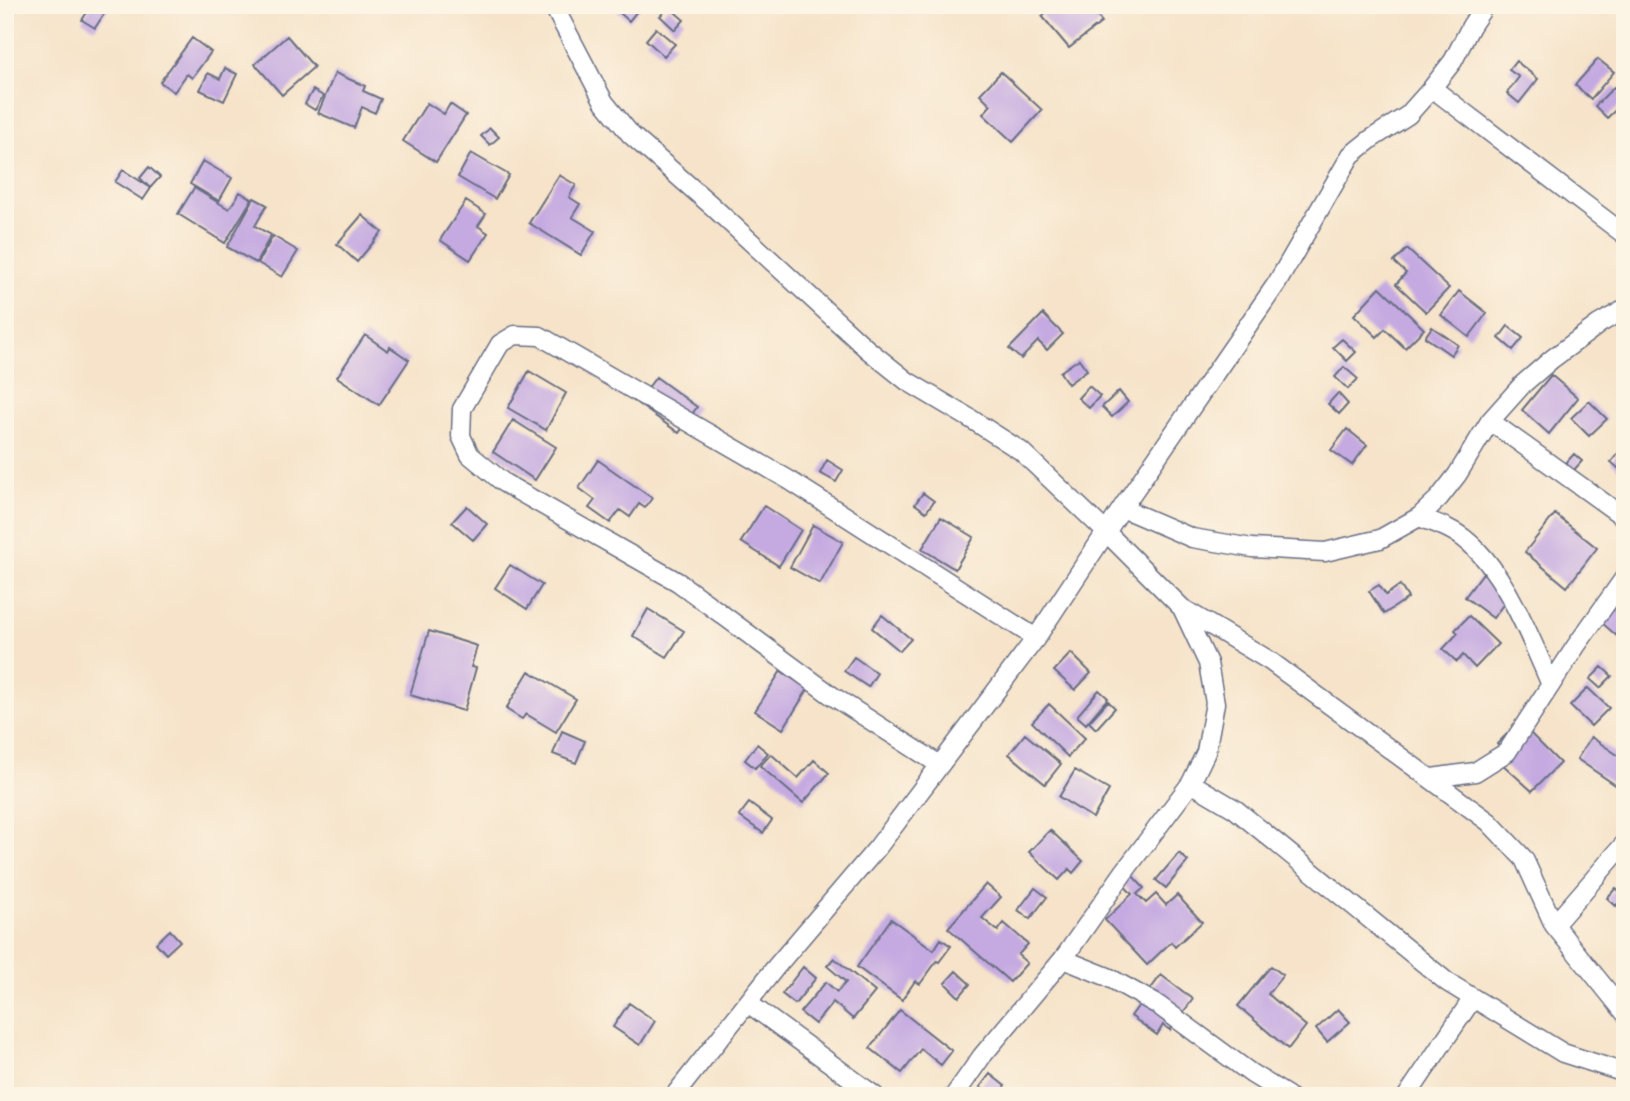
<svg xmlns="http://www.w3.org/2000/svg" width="1630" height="1101" viewBox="0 0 1630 1101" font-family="'Indie Flower',sans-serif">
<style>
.building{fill:#c5aae1}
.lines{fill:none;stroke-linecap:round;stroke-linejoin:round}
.street-casing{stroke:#686e83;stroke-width:21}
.street{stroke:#fff;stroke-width:18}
</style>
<rect width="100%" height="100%" fill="#fcf5e5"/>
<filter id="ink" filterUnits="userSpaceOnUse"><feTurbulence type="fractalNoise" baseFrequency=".0143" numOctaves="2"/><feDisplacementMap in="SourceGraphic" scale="14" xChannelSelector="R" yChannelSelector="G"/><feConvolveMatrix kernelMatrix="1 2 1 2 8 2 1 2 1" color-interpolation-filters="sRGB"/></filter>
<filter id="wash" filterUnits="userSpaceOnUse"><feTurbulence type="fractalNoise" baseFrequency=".00686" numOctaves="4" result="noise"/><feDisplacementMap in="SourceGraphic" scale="28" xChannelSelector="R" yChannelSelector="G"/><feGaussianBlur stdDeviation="1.57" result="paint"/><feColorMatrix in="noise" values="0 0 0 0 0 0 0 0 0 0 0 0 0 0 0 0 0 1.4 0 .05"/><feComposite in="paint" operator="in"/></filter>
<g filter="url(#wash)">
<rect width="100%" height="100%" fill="#f6e3c9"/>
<g id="blocks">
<!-- building -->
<path class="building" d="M92 5H110L95 28 82 20Z
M611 5H642L629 21Z
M1055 5H1088L1102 22 1069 48 1042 16Z
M669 7 684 20 675 30 660 16Z
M656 28 675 44 664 56 646 40Z
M287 36 314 67 282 95 255 64Z
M192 38 211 52 192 78 187 74 174 92 160 82Z
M1598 59 1614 72 1591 99 1575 85Z
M1516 61 1538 79 1519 103 1507 93 1519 77 1509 70Z
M225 68 237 74 224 101 200 90 208 73 220 79Z
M1001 72 1042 110 1013 142 983 114 991 105 980 94Z
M335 73 365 86 363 91 381 99 375 113 362 107 354 128 318 113Z
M1614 87 1625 97V101L1607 118 1595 106Z
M313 90 323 96 315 110 305 104Z
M427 103 444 114 450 104 466 115 436 162 403 141Z
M490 128 499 137 490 145 481 136Z
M471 153 509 175 495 199 458 177Z
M203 161 232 178 219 201 190 184Z
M149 167 160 177 150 188 140 178Z
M123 170 151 188 143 200 115 182Z
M559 175 576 185 569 197 580 204 572 217 595 231 581 255 529 223Z
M194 188 229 209 240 192 252 199 225 243 178 214Z
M254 198 267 205 255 226 271 235 256 263 227 247Z
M466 201 486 214 478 226 488 233 470 260 440 240Z
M362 215 382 232 357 262 337 244Z
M273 236 298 251 282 277 258 263Z
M1407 249 1449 288 1426 312 1396 284 1406 273 1394 262Z
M1380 287 1424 329 1405 348 1385 329 1377 337 1354 315Z
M1459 291 1487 313 1469 337 1441 315Z
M1043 314 1063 334 1047 350 1038 341 1021 359 1009 349Z
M1508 326 1523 338 1513 350 1499 338Z
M1432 327 1458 345 1451 355 1425 337Z
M365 335 388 351 390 347 409 360 379 405 337 377Z
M1342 339 1356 352 1347 361 1333 347Z
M1079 359 1087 370 1068 384 1060 372Z
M1344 367 1358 379 1348 389 1335 377Z
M529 371 566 393 546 430 508 408Z
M1551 375 1578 398 1549 434 1522 410Z
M656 377 697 407 679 433 637 403Z
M1089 386 1100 396 1089 408 1078 398Z
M1119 391 1128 402 1112 417 1102 407Z
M1338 393 1348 404 1339 414 1328 404Z
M1589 401 1607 419 1589 436 1571 418Z
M513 420 556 447 535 480 493 452Z
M1347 429 1367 445 1352 465 1331 450Z
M1625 445V474L1611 462Z
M1574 454 1582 461 1573 471 1565 464Z
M598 460 652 498 645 508 639 504 630 517 620 510 610 523 589 508 595 500 579 488Z
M827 460 843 470 836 482 820 473Z
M923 493 934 501 926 512 915 504Z
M467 506 487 524 473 540 452 522Z
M764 506 801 530 779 566 741 542Z
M1555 514 1597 548 1567 587 1525 552Z
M941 517 974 537 955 569 922 549Z
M813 525 843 542 820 584 790 567Z
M510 565 542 585 527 609 495 588Z
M1483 573 1511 594 1493 618 1465 597Z
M1379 585 1386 595 1400 585 1408 598 1384 614 1369 591Z
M1623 598 1625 600V643L1602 623Z
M648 609 684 631 667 657 633 636Z
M882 615 911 639 900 651 872 628Z
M1469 616 1498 644 1475 668 1463 655 1457 662 1443 649 1458 633 1455 630Z
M429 631 477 646 471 667 476 668 464 711 410 695Z
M1071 653 1091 673 1075 690 1054 671Z
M854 657 877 673 868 687 844 671Z
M1602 667 1612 676 1600 688 1590 679Z
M529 671 576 699 556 732 526 714 522 719 506 709Z
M781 671 808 689 783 729 755 711Z
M1588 688 1609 708 1591 726 1570 706Z
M1099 690 1108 698 1086 724 1077 716Z
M1108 701 1115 708 1096 729 1089 722Z
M1049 704 1085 738 1068 757 1032 722Z
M1519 722 1560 763 1532 791 1501 763 1508 755 1497 744Z
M562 731 585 741 576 763 553 754Z
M1025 734 1061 764 1045 784 1009 754Z
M1591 737 1625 760V780L1620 788 1577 759Z
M757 744 768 753 755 768 745 760Z
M771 754 798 778 814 760 829 773 803 803 760 766Z
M1075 770 1109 790 1093 818 1059 797Z
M749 803 772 820 763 833 739 816Z
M1050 830 1083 861 1073 873 1069 869 1059 880 1029 852Z
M1179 853 1188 861 1166 888 1156 880Z
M1128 871 1144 888 1137 894 1146 903 1156 894 1166 905 1177 895 1202 922 1175 947 1171 942 1147 965 1105 920 1132 894 1119 880Z
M986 884 1001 897 982 918 998 931 1004 923 1028 944 1018 955 1027 963 1010 982 948 928Z
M1035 888 1047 897 1030 919 1018 910Z
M1616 888 1625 896 1616 906 1607 898Z
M891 919 934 950 941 939 951 946 939 962 937 961 920 984 915 981 902 1000 857 967Z
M170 930 180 941 166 954 156 943Z
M834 958 875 992 853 1019 833 1002 815 1024 800 1012 826 982 837 992 846 982 827 966Z
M1271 966 1283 975 1268 994 1306 1026 1288 1049 1238 1006Z
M803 967 816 978 795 1004 782 994Z
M956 971 970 984 959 997 945 983Z
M1161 975 1193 999 1170 1030 1163 1025 1157 1035 1131 1016Z
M629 1003 655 1021 640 1045 613 1027Z
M1338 1009 1350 1022 1327 1042 1316 1029Z
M900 1010 952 1051 941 1065 921 1049 902 1073 870 1048Z
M990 1074 1005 1086 997 1096H992L980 1087Z"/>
</g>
</g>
<g filter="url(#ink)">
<use href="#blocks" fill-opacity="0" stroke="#686e83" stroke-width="2"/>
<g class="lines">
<!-- street casing -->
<g class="street-casing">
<path id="street" d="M553 5 604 102 631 135 711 205 867 349 907 381 971 419 1021 451 1106 532 1182 608 1270 661 1489 822 1524 859 1554 925 1625 1013
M1432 88 1625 235
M1490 421 1625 518
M1122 508 1192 538 1252 548 1325 552 1380 539 1419 517 1439 498 1457 475 1490 421 1523 384 1552 359 1599 324 1625 309
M1419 517C1429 521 1440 524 1449 529 1499 553 1530 637 1551 685
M940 765 831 695 678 582 504 483 470 455 461 436 462 409 500 344 515 335 540 336 789 480 1036 638
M1432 778 1475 772 1507 752 1576 646 1625 577
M1191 783 1235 809 1447 982 1563 1053 1625 1073
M1554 925 1625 843
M1063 959 1108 977 1158 1005 1252 1074 1288 1096
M748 1003 875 1096
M674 1096 775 968 878 847 1036 638 1122 508 1277 283 1351 155 1371 139 1408 115 1432 88 1453 61 1471 26 1485 5
M954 1096 982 1056 1063 959 1124 872 1191 783 1206 752 1215 703 1208 663 1182 608
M1407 1096 1473 998"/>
</g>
<!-- street -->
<use href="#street" class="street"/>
</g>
</g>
<!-- margin -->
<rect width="1630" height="1101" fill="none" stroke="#fcf5e5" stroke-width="28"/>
</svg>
